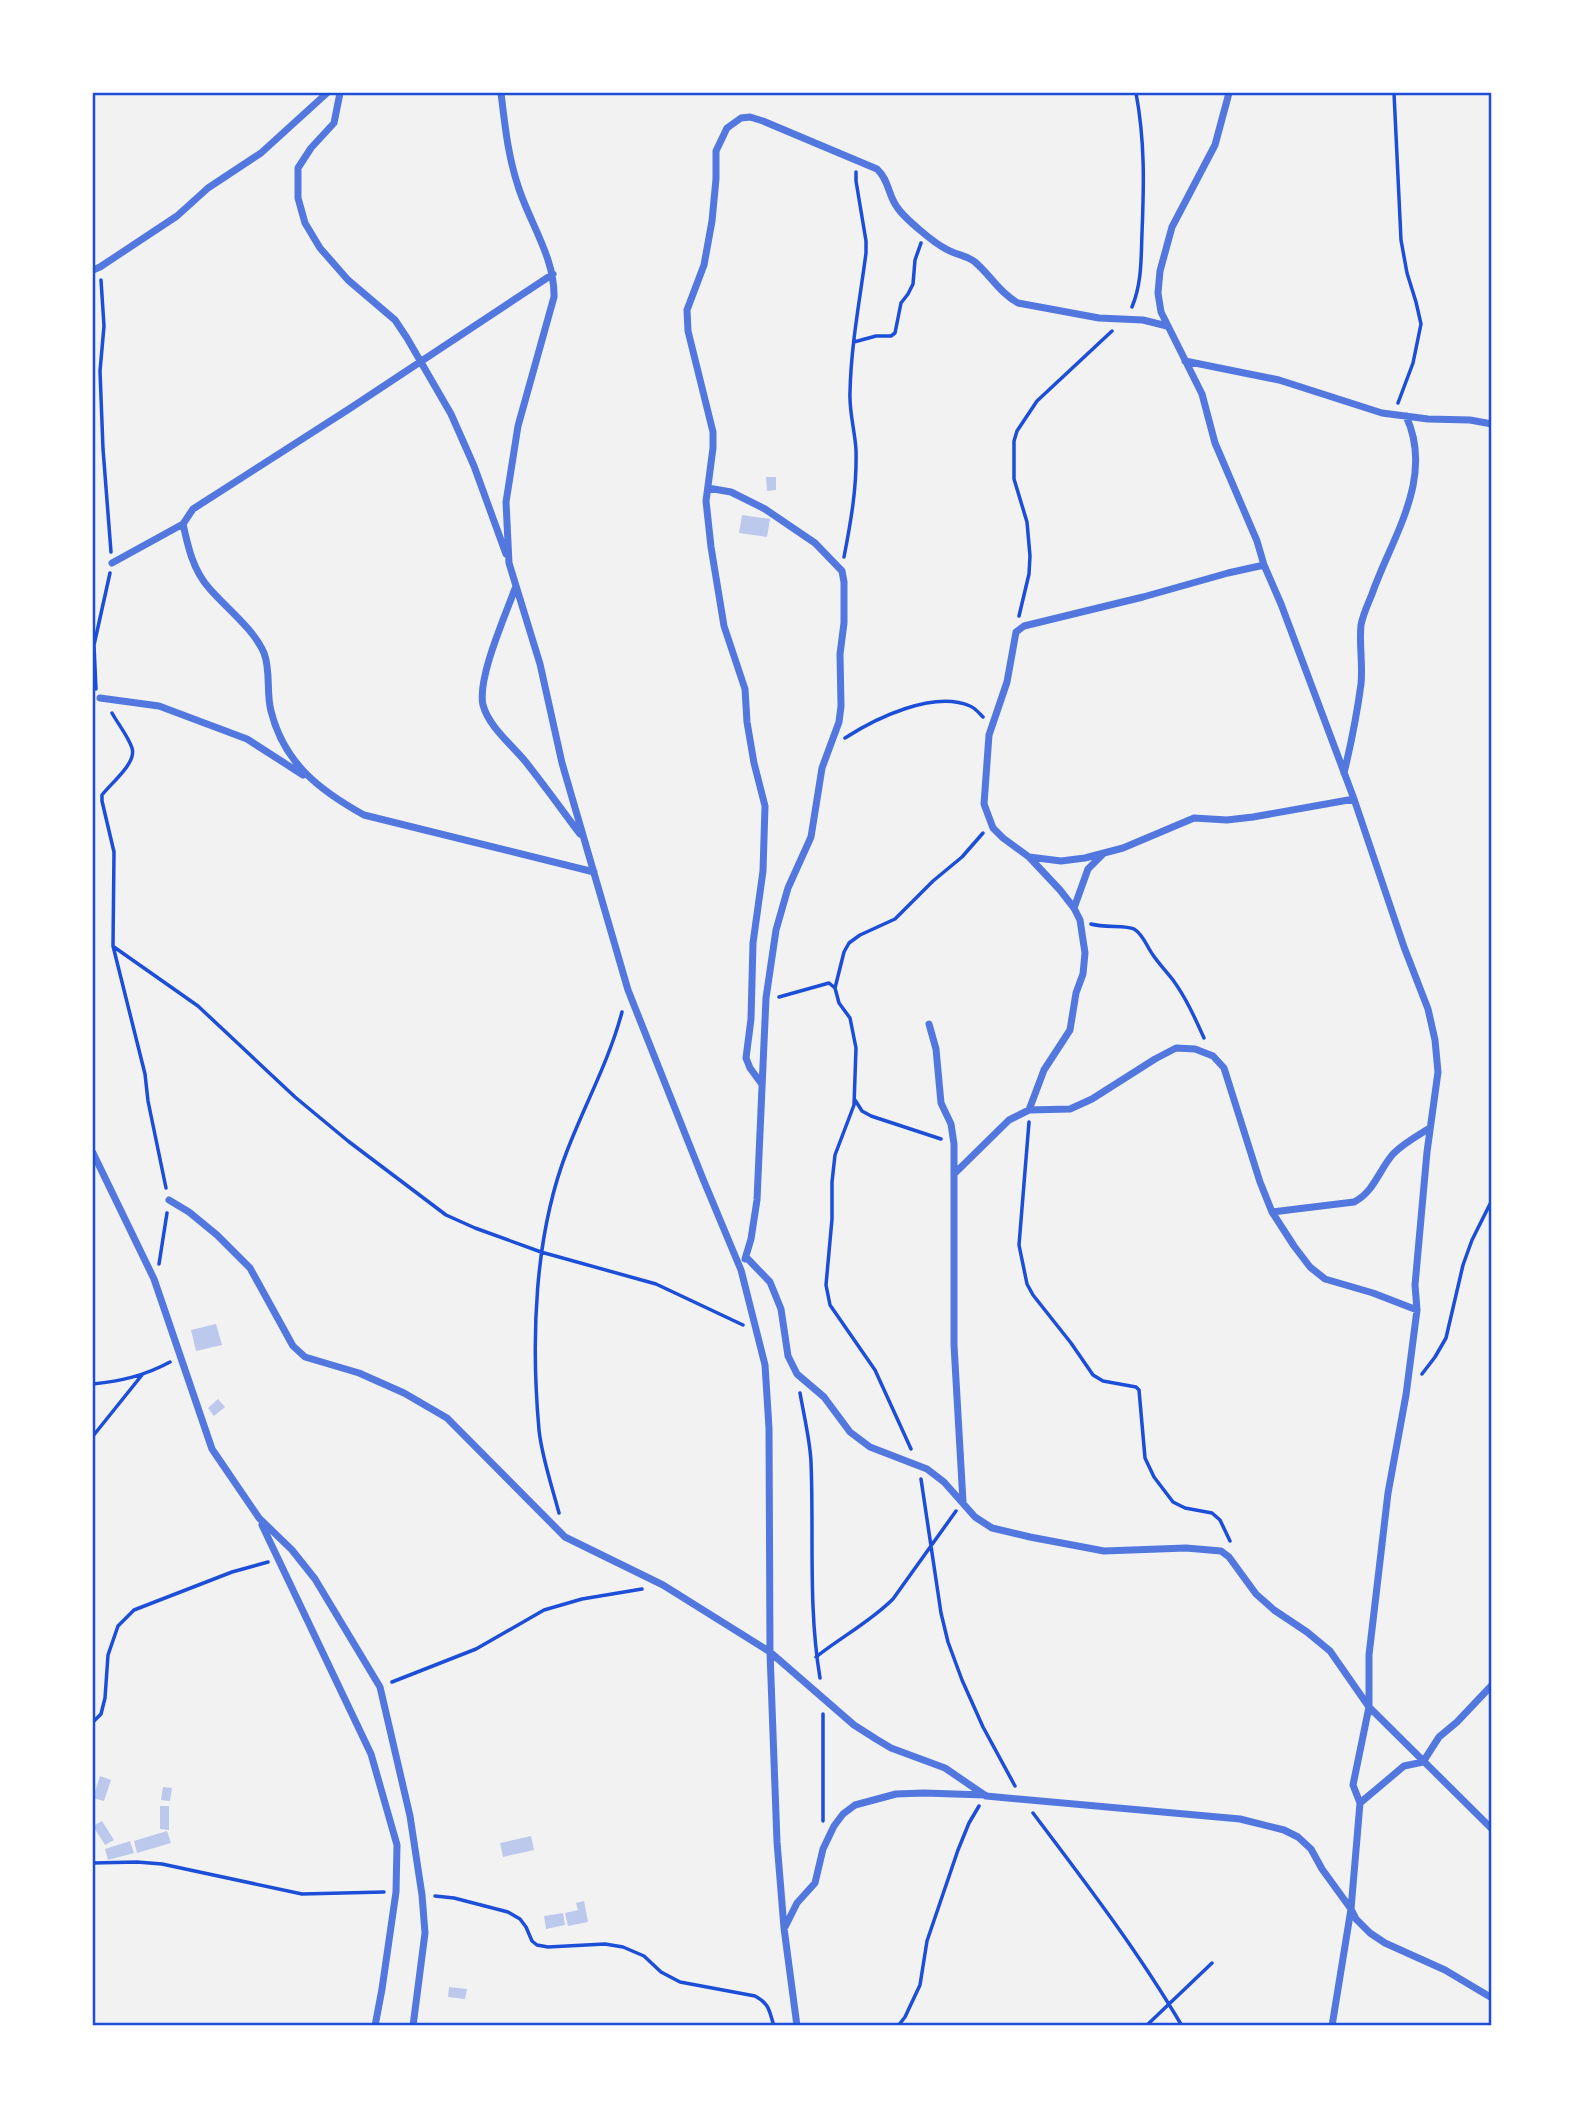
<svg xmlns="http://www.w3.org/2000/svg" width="1585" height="2119" viewBox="0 0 1585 2119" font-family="'PT Sans Narrow',sans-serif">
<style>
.building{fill:#bdc9ec}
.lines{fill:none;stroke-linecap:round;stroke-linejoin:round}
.path{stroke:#1d4ed8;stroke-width:3.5}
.minor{stroke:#5277de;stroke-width:7}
.neatline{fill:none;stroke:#1d4ed8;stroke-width:2.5}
</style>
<rect width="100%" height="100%" fill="#f2f2f2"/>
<!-- building -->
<path class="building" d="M766 477H776V490L767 491Z
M742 515 770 519 767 537 739 533Z
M216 1324 222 1345 196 1351 191 1330Z
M218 1399 225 1407 214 1416 208 1408Z
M100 1776 111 1780 104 1801 93 1798Z
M163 1787 172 1788 170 1801 161 1800Z
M160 1806H169V1830L160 1829Z
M102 1821 114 1840 105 1845 93 1826Z
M167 1831 171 1843 137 1853 134 1841Z
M531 1836 534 1850 503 1857 500 1843Z
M130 1841 134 1853 108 1860 105 1849Z
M584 1901 588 1922 568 1926 565 1913 578 1910 576 1903Z
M563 1913 565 1925 546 1929 544 1916Z
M449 1987 467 1989 465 1999 448 1997Z"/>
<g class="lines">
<!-- path -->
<path class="path" d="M1394 93 1401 240 1407 273 1416 302 1421 324 1413 363 1398 403
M101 280 104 326 100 371 103 449 111 552
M1132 307C1142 283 1141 258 1142 233 1144 184 1145 141 1136 93
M854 342 876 336H891L895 333 901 303 908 294 913 284 915 260 921 243
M844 557C851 521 857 487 856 450 855 431 849 412 850 392 851 345 860 299 866 253V241L856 181V172
M1019 616 1029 574 1030 556 1027 522 1014 479V441L1017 431 1037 401 1112 331
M96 689 94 645 110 573
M112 713C118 724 128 736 132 748 137 763 111 783 102 795V801L114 852 113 946 145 1074 148 1101 166 1188
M845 738C876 718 934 690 970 706 975 708 979 713 983 717
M1091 924C1104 928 1126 925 1134 929 1143 934 1147 947 1153 955 1159 964 1167 972 1173 980 1186 998 1195 1018 1204 1038
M114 947 198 1006 295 1097 348 1141 446 1215 475 1228 541 1252 656 1284 743 1325
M835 988 844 952 849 943 860 935 895 919 933 881 962 857 983 833
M779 997 829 983 835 988 839 1003 850 1018 856 1048 854 1105 835 1155 832 1182V1219L826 1285 830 1305 875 1370 911 1449
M855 1100 862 1111 871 1116 941 1139
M1029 1122 1019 1245 1027 1284 1033 1295 1071 1343 1093 1375 1103 1381 1136 1387 1139 1390 1145 1458 1154 1477 1173 1502 1185 1508 1212 1513 1220 1520 1230 1541
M159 1264 167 1213
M1422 1374 1435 1357 1446 1338 1463 1265 1472 1240 1492 1200
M93 1384C121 1381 144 1376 170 1362
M800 1393C804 1416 810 1440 811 1462 814 1534 808 1607 820 1678
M93 1436 142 1375
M921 1479 941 1613 948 1642 962 1680 983 1727 1015 1786
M559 1513C552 1486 542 1458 539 1430 531 1340 534 1236 567 1151 585 1104 609 1061 622 1012
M816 1657C841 1637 870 1622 893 1599L956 1511
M392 1682 476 1649 544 1610 582 1599 642 1589
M93 1722 101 1714 105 1698 108 1655 118 1626 134 1610 232 1572 268 1562
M1033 1813C1085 1882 1138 1951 1182 2026
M823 1821V1714
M93 1863 137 1862 162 1864 302 1894 384 1892
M435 1896 454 1898 508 1912 520 1919 526 1927 532 1941 537 1945 548 1947 605 1944 623 1947 644 1956 661 1972 680 1982 755 1996C770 2004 769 2011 774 2026
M898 2026 905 2017 920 1985 927 1941 958 1850 969 1823 979 1806
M1146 2026 1212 1963"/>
<!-- minor -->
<path class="minor" d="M340 93 334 123 311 148 298 168V198L305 223 320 248 348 280 395 320 407 338 451 414 474 466 506 554
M501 93C505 126 508 157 519 189 531 225 555 259 554 297L518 426 506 502 509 563 540 664 562 763 628 990 703 1179 741 1270 765 1365 769 1428 770 1652 777 1842 784 1928 797 2026
M1229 93 1215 145 1172 227 1160 271 1158 293 1161 312 1202 394 1215 443 1257 541 1264 565 1281 604 1354 799 1404 947 1428 1009 1435 1040 1438 1072 1427 1152 1415 1285 1417 1310 1406 1395 1388 1493 1369 1655V1707L1353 1785 1360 1803
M93 270 100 267 177 216 208 188 261 153 327 93
M1185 361 1279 380 1382 413 1428 419 1470 420 1492 424
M708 488 731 492 765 509 815 543 842 571 844 582V623L840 654 841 706 839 722 822 768 811 837 788 888 776 930 766 998 757 1200 751 1239 745 1259
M183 524C188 547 193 570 209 588 225 607 254 629 264 653 271 671 266 692 271 711 284 763 319 790 364 815L594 872
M112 563 183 524 193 509 349 409 553 274
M1264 565 1228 573 1143 597 1024 626 1016 632 1007 682 989 735 984 804 993 828 1003 838 1029 857 1061 861 1085 858 1123 848 1194 818 1227 820 1253 817 1354 799
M516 586C506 614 477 678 483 705 489 727 511 744 525 761 544 785 562 810 580 834
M100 698 159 706 247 739 303 775
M1344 773C1351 744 1357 714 1361 684 1363 664 1359 644 1361 625 1363 614 1368 604 1372 594 1392 537 1435 478 1406 416
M1074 908 1088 869 1103 854
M929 1024 936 1049 941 1103 951 1124 954 1144V1345L963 1502
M761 1083 750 1068 746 1058 751 1019 753 943 763 871 765 806 754 763 747 722 745 689 724 626 711 547 706 501 713 448V432L688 331 687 310 704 265 712 221 716 179V151L727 128 741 118 750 117 763 121 877 169C889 180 888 195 897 207 904 218 934 243 946 249 956 255 966 255 975 262 991 276 1000 293 1018 303L1099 318 1143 320 1167 326
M1029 1110 1044 1070 1070 1030 1076 993 1083 974 1085 953 1080 920 1074 908 1060 890 1030 858
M93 1153 154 1279 212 1449 259 1518 292 1550 315 1579 380 1687 410 1816 422 1895 425 1933 413 2026
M954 1174 1009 1120 1029 1110 1070 1109 1092 1099 1155 1059 1176 1048 1195 1049 1213 1056 1224 1068 1260 1182 1272 1212 1294 1246 1310 1267 1325 1279 1373 1293 1417 1310
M169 1200 189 1212 217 1235 250 1268 293 1346 305 1357 359 1373 404 1393 447 1418 565 1537 663 1585 770 1652 854 1725 876 1739 891 1748 945 1768 986 1796 1240 1819 1284 1830 1298 1837 1311 1849 1322 1869 1351 1909 1356 1919 1370 1933 1385 1943 1445 1970 1492 1998
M1272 1212 1354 1202C1374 1192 1379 1170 1393 1154 1404 1143 1417 1136 1430 1128
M746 1257 770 1282 781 1309 788 1356 797 1374 824 1397 850 1432 870 1447 927 1469 944 1482 975 1517 992 1528 1030 1537 1104 1551 1186 1548 1221 1551 1229 1557 1256 1594 1274 1610 1307 1632 1330 1651 1369 1707 1492 1829
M262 1525 371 1754 397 1845 396 1892 382 1989 375 2026
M785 1927 797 1903 815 1883 823 1849 834 1826 843 1814 855 1805 896 1794 924 1793 985 1795
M1332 2026 1351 1909 1360 1803 1404 1766 1423 1762 1439 1737 1457 1722 1492 1685"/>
</g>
<!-- border -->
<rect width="1585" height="2119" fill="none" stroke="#ffffff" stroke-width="189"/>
<rect x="94" y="94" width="1396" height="1930" class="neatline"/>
</svg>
